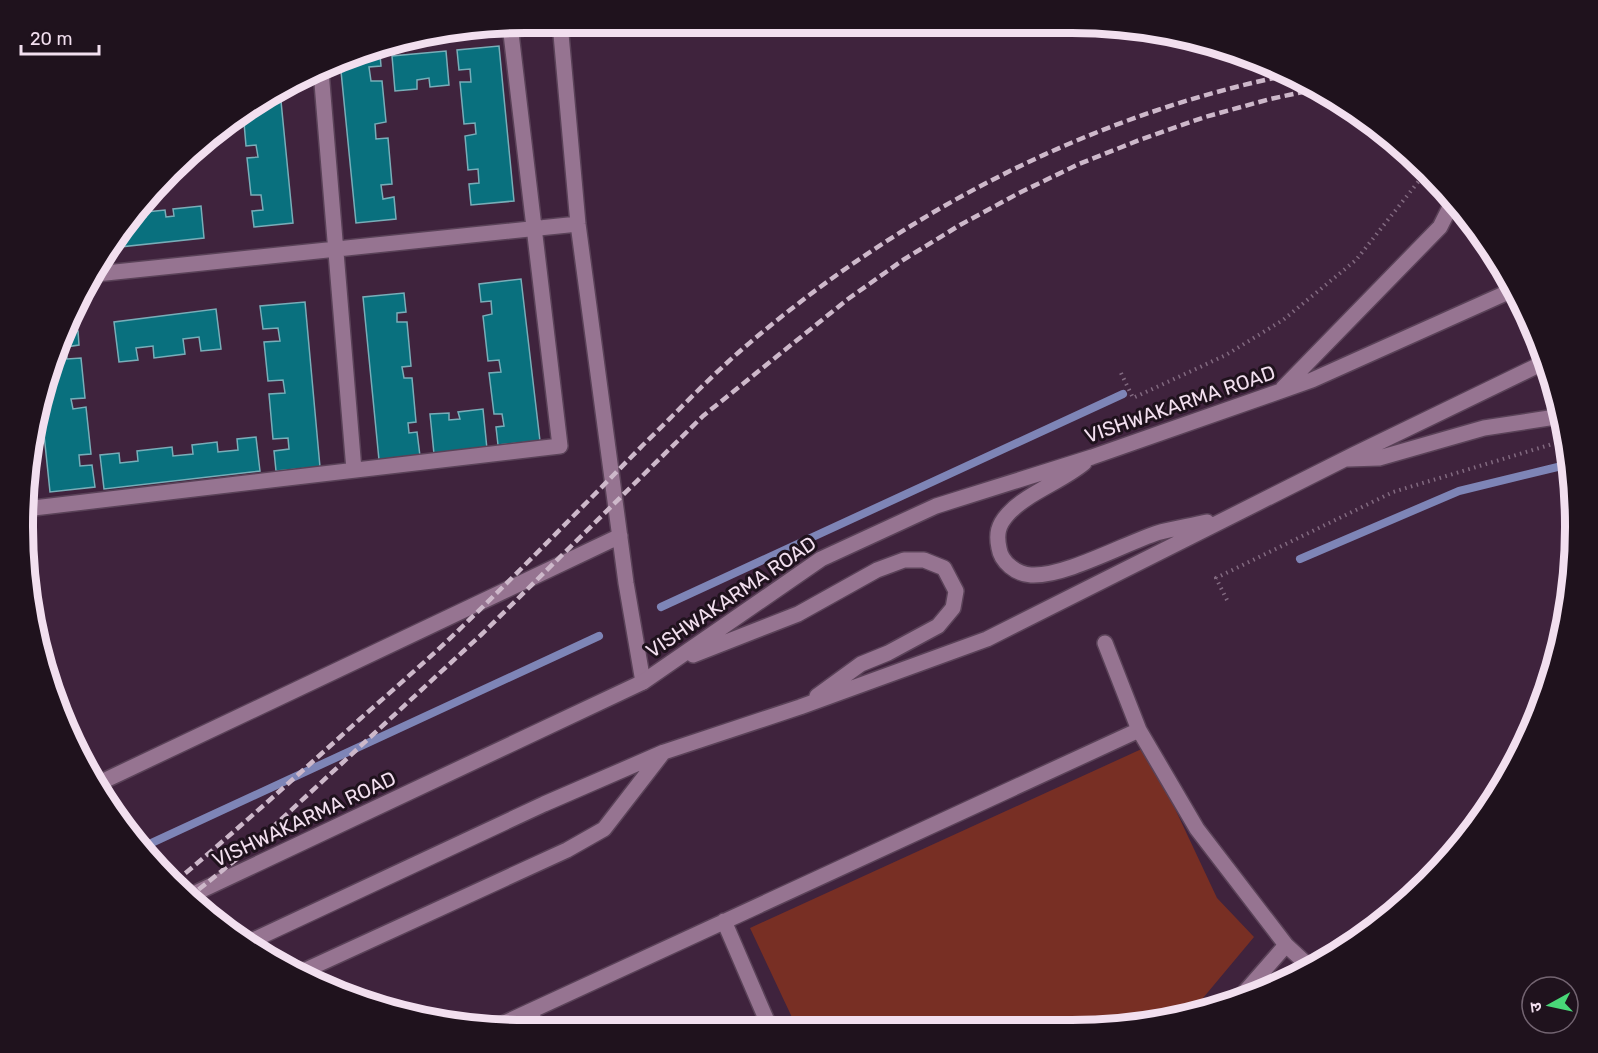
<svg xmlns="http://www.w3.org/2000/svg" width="1598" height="1053" viewBox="0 0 1598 1053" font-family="Rubik,'Noto Sans Devanagari',sans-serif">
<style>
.green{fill:#782f24}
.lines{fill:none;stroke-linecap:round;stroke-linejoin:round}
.stream{stroke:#7e85b7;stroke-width:8}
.building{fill:#09707e;stroke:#78aeb9;stroke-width:1.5}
.street-casing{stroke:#5a4258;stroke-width:18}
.secondary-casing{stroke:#5a4258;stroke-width:18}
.path{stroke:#826a80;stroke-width:4;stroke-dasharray:1.5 4.5;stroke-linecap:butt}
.street{stroke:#967491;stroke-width:15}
.secondary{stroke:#967491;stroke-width:15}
.rail{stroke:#cdb8ca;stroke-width:4.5;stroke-dasharray:9 4.5;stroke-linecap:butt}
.labels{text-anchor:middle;stroke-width:6;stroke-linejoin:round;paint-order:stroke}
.street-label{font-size:20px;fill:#f2dfef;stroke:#1f121d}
.rim{fill:none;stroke:#f2dfef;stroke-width:8}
</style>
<rect width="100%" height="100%" fill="#3f233d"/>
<!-- green -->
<path class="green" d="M1146 747 1217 898 1254 937 1188 1016 1104 1029 797 1028 750 928Z"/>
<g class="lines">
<!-- stream -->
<path class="stream" d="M1300 559 1459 491 1570 464
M661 607 1123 394
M145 846 599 636"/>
</g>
<!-- building -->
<path class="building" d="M499 46 514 201 471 205 469 184 479 183 478 169 468 170 465 136 476 134 475 123 464 124 460 82H471L470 69 459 70 457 50Z
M446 51 449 85 430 87 429 78 417 80V89L395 91 392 56Z
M380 54 381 66 369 67 371 81H382L386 122 375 124 376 139 388 138 392 184 381 185 383 199 394 197 396 219 356 223 340 61 348 58Z
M280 91 293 223 254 227 252 211 263 210 261 195H251L247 158 258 157 256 145 246 146 243 111Z
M201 206 204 238 110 248 127 219 133 213H137L138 219 146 217V212L165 210 166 217 174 216 173 209Z
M521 279 540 441 498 445 496 427 504 426 502 414H494L489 373 501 372 499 360 488 361 483 316 492 314 491 301 481 302 479 284Z
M404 293 406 312 397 313V322H407L411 366 402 367 404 378H412L416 422 408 423 409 433 417 432 420 456 379 460 363 297Z
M305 302 320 467 276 471 274 451 289 449 288 438 273 439 269 394 285 393 283 380 268 381 264 342 280 341 278 328 263 329 260 306Z
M216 309 221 349 201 351 199 337 183 339 185 354 154 358 153 346 136 348 138 360 119 362 114 322Z
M78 331 79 345 66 347 67 359 81 358 85 398 71 399 73 409 86 407 91 454 79 455 80 466 92 465 95 487 50 492 42 415 61 334 62 332Z
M483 409 487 449 434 454 430 414 449 413V420L460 419 458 412Z
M256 437 260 471 104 489 100 455 119 453 120 463 138 461 137 451 172 447 173 456 193 454 192 445 217 442 218 452 238 450 237 439Z"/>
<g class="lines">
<!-- street casing -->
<g class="street-casing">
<path id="street" d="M560 23 578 224 626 583 643 682
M321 71 354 470
M96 274 578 224
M26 482 29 509
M25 509 560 446 510 25
M1105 643 1139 730 1197 829 1286 945 1311 968
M95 785 620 536
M724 921 770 1028
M1238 1000 1286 945
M530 1012 538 1027
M498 1026 1139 730"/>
</g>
<!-- secondary casing -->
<g class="secondary-casing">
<path id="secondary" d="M1283 388 1440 227 1453 201
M1348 459 1379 458 1484 428 1562 416
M1084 463C1061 482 1027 493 1008 514 998 525 996 534 999 548 1001 562 1016 574 1031 575 1064 577 1124 544 1157 533 1173 528 1191 526 1207 522
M693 655 798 614 877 570 904 560H924L944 568 956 591 953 608 938 626 888 653 861 664 817 696
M187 897 643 682 821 559 936 506 1092 457 1312 380 1515 289
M249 942 544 804 664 752 800 707 987 639 1355 454 1545 362
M297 974 567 850 604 829 662 754"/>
</g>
<!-- path -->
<path class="path" d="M1121 373 1133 398 1226 355 1283 320 1356 260 1426 172
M1227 600 1216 578 1393 492 1566 440"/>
<!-- street -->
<use href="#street" class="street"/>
<!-- secondary -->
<use href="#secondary" class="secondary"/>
<!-- rail -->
<path class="rail" d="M175 882C238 829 299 774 360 719 395 688 431 657 464 625 525 566 584 505 643 445 675 414 706 381 739 352 897 215 1087 115 1293 74
M188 898 248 850 483 633 703 416 848 299 903 260 960 225 1019 193 1079 164 1142 139 1205 117 1270 99 1317 89"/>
</g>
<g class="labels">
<!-- street labels -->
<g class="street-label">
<text transform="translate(1180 404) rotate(-19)" y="7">VISHWAKARMA ROAD</text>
<text transform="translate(731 597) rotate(-34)" y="7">VISHWAKARMA ROAD</text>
<text transform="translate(304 819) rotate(-25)" y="7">VISHWAKARMA ROAD</text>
</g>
</g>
<!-- crop -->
<path d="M0 0H1598V1053H0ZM526 33H1072A493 493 0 0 1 1565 526V527A493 493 0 0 1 1072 1020H526A493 493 0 0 1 33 527V526A493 493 0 0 1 526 33Z" fill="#1f121d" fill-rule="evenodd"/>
<path class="rim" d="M526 33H1072A493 493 0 0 1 1565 526V527A493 493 0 0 1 1072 1020H526A493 493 0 0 1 33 527V526A493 493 0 0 1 526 33Z"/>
<!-- north arrow -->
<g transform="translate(1550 1005) rotate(262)"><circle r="28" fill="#1f121d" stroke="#736471" stroke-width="1.5"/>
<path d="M0-4.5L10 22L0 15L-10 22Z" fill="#49d778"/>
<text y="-9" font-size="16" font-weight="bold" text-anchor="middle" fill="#f2dfef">उ</text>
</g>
<!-- scale -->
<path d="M21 45v9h78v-9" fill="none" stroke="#f2dfef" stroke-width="3"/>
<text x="30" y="45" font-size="18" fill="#f2dfef" stroke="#1f121d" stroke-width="4.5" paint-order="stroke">20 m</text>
</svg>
